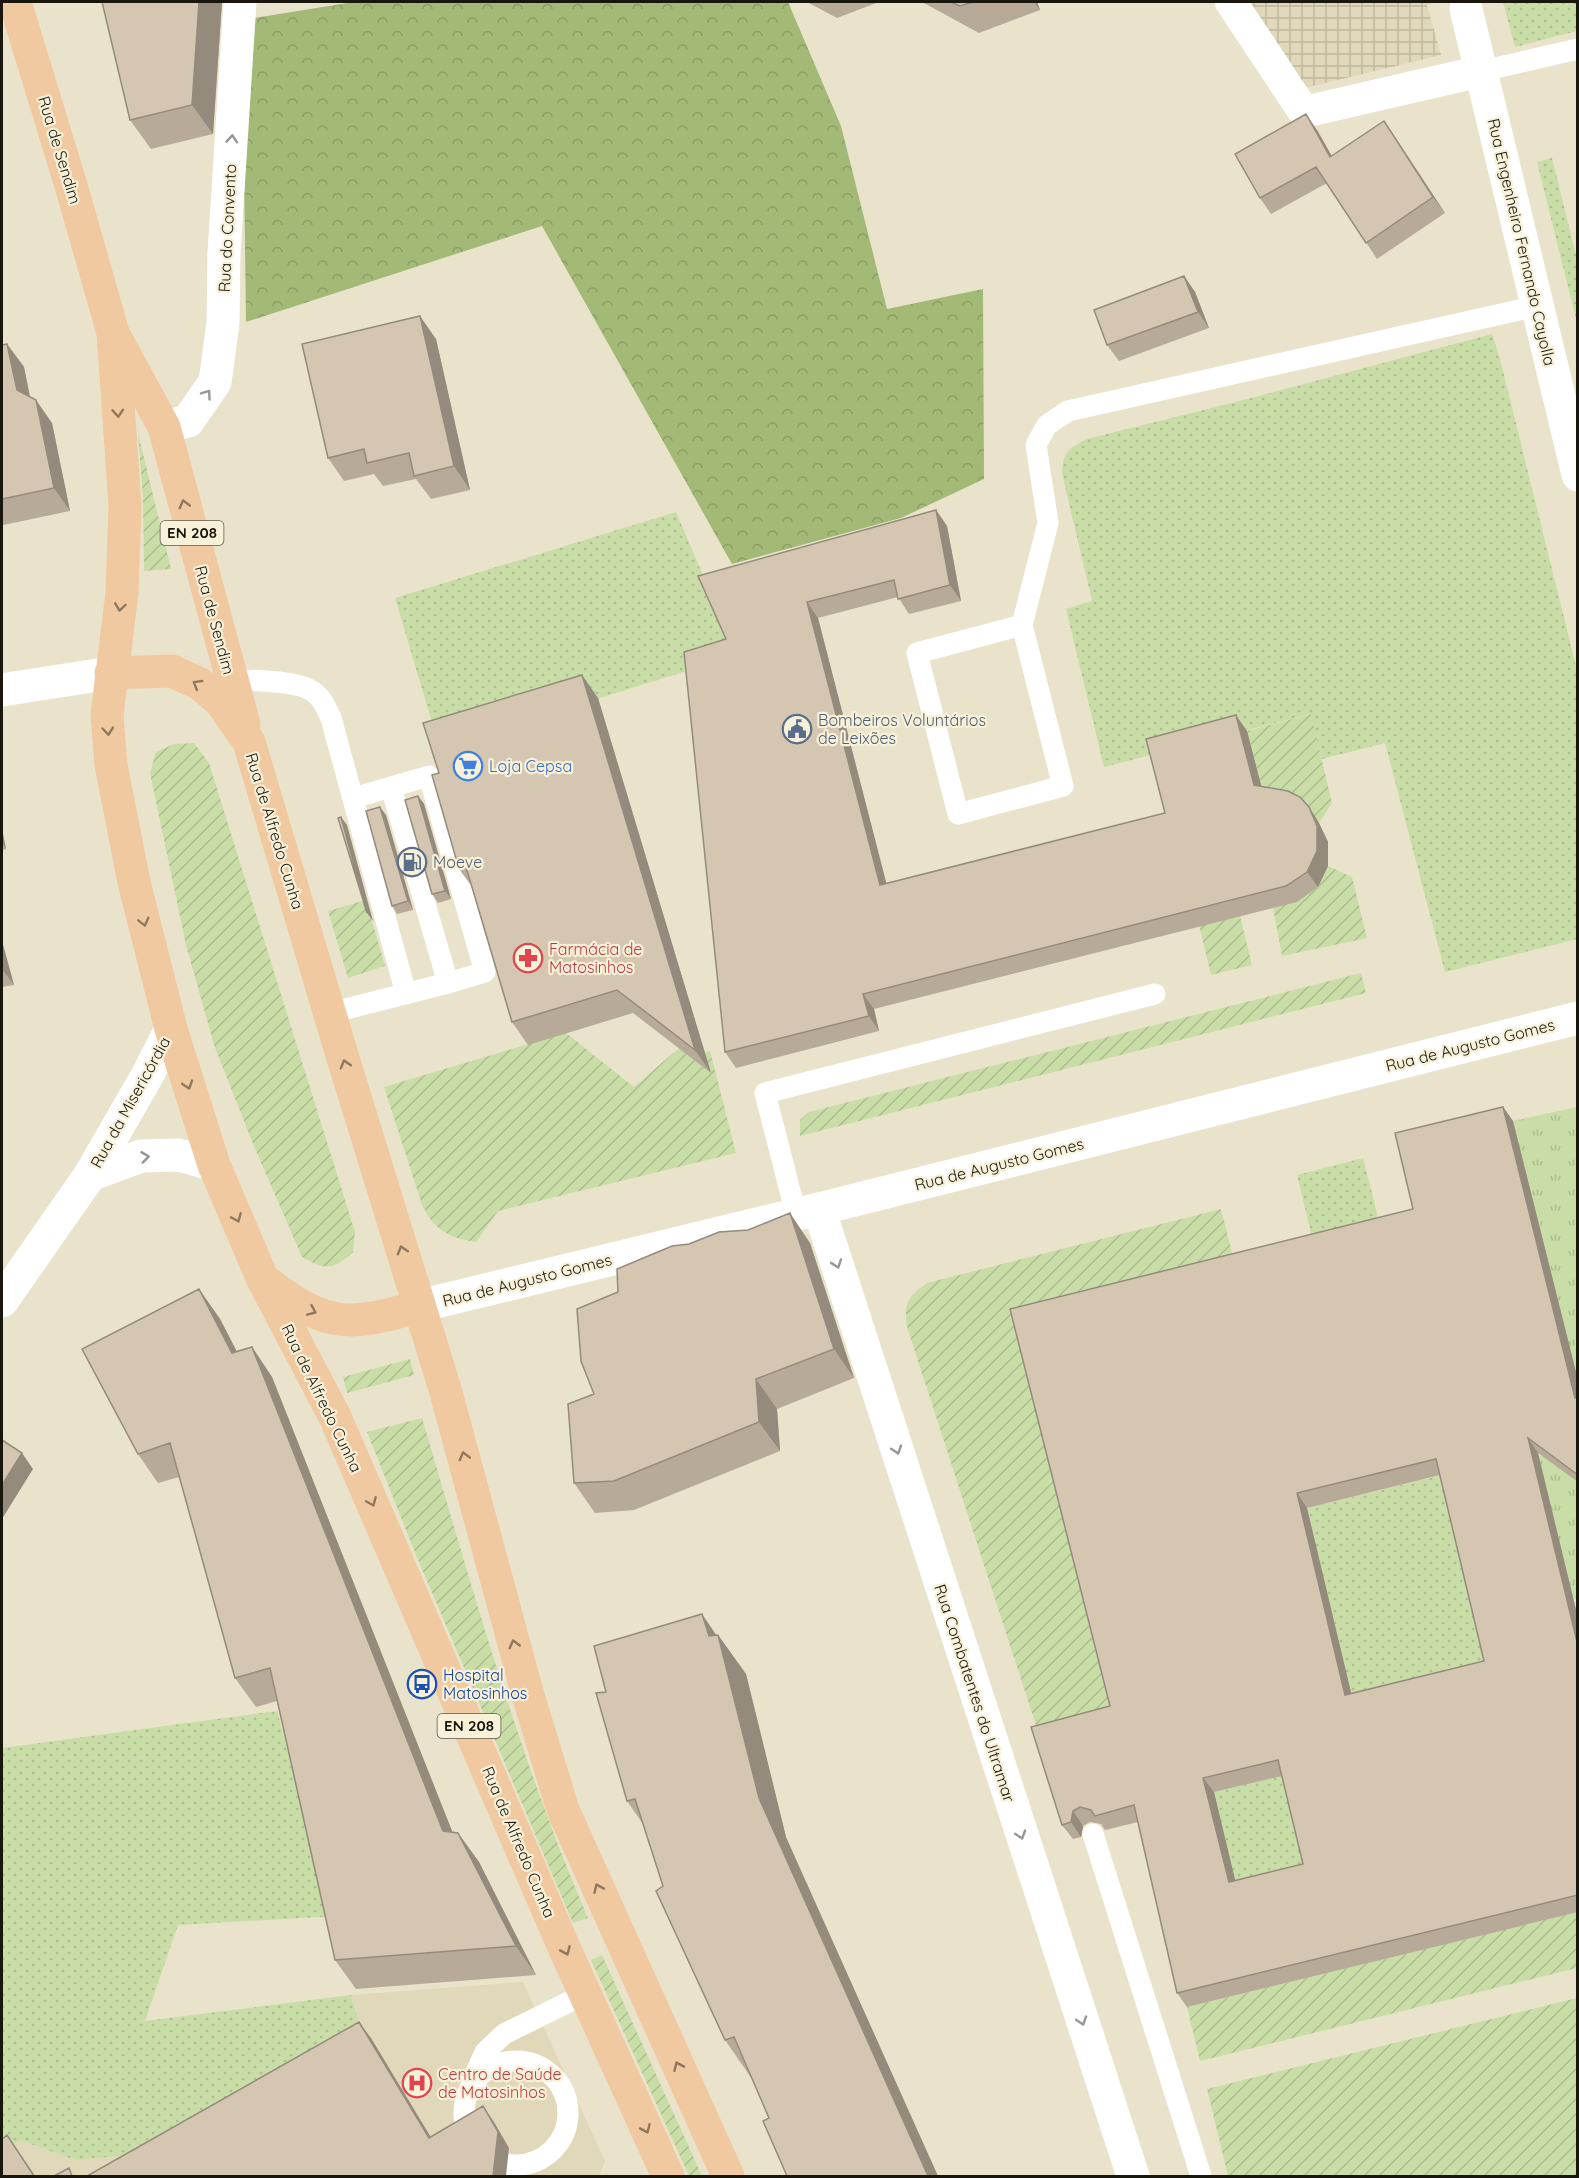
<svg xmlns="http://www.w3.org/2000/svg" width="1579" height="2178" viewBox="0 0 1579 2178" font-family="Quicksand,sans-serif">
<style>
.industrial{fill:url(#industrial-grid)}
.built{fill:#e1d8ba}
.grass{fill:url(#grass-dots)}
.forest{fill:url(#forest-crowns)}
.park{fill:url(#park-tufts)}
.garden{fill:url(#garden-furrows)}
.lines{fill:none;stroke-linecap:round;stroke-linejoin:round}
.service{stroke:#fff;stroke-width:21}
.pedestrian{stroke:#fff;stroke-width:32}
.minor{stroke:#fff;stroke-width:33}
.tertiary{stroke:#fff;stroke-width:33}
.primary{stroke:#f1c9a1;stroke-width:33}
.wall{fill:#b7aa99;fill-rule:evenodd}
.shaded-wall{fill:#958b7d}
.building{fill:#d5c6b2;stroke:#958b7d;stroke-width:1.5;fill-rule:evenodd}
.oneway{stroke:#989693}
.oneway2{stroke:#90785f}
.labels{text-anchor:middle;stroke-width:4.5;stroke-linejoin:round;paint-order:stroke}
.shield{fill:#f8f1d9;stroke:#5c584b;stroke-width:1.5}
.shield-label{font-size:15px;font-weight:bold;fill:#19160e}
.street-label{font-size:16px;fill:#19160e;stroke:#f8f1d9}
.service-label{font-size:16px;fill:#4e5e75;stroke:#f8f1d9;text-anchor:start}
.shop-label{font-size:16px;fill:#366cbe;stroke:#f8f1d9;text-anchor:start}
.health-label{font-size:16px;fill:#be3a42;stroke:#f8f1d9;text-anchor:start}
.transit-label{font-size:16px;fill:#164399;stroke:#f8f1d9;text-anchor:start}
</style>
<defs>
<pattern id="industrial-grid" width="8" height="8" patternUnits="userSpaceOnUse" patternTransform="scale(1.5)"><rect width="8" height="8" fill="#e1d8ba"/><path d="M0 4h8M4 0v8" fill="none" stroke="#c0b99f"/></pattern>
<pattern id="grass-dots" width="8" height="8" patternUnits="userSpaceOnUse" patternTransform="scale(1.5)"><rect width="8" height="8" fill="#c9dda7"/><path d="M2 2h.1M6 6h.1" fill="none" stroke="#acbd8f" stroke-width="1.8" stroke-linecap="round"/></pattern>
<pattern id="forest-crowns" width="20" height="18" patternUnits="userSpaceOnUse" patternTransform="scale(1.5)"><rect width="20" height="18" fill="#a3b976"/><path d="M2 6a3 3 0 1 1 6 0M12 15a3 3 0 1 1 6 0" fill="none" stroke="#8c9e65"/></pattern>
<pattern id="park-tufts" width="24" height="20" patternUnits="userSpaceOnUse" patternTransform="scale(1.5)"><rect width="24" height="20" fill="#c9dda7"/><path d="M3 7l-1-3M5 7V3M7 7l1-3M15 17l-1-3M17 17v-4M19 17l1-3" fill="none" stroke="#acbd8f"/></pattern>
<pattern id="garden-furrows" width="10" height="10" patternUnits="userSpaceOnUse" patternTransform="scale(1.5)"><rect width="10" height="10" fill="#c9dda7"/><path d="M-1 1l2-2M0 10L10 0M9 11l2-2" fill="none" stroke="#acbd8f"/></pattern>
</defs>
<rect width="100%" height="100%" fill="#eae3cc"/>
<!-- industrial -->
<path class="industrial" d="M1248 2H1437L1427 5 1441 55 1305 88Z"/>
<!-- built -->
<path class="built" d="M523 1982 605 2161 599 2176H2V2152L20 2140 75 2160 360 2026 351 1995Z"/>
<!-- grass -->
<path class="grass" d="M1503 2H1577V31L1515 47Z
M1552 158 1577 259V323L1537 162Z
M1492 334 1500 359 1577 670V939L1445 972 1385 743 1322 759 1310 714 1104 767 1066 609 1092 601 1062 473C1063 452 1069 448 1087 439L1236 402Z
M676 512 737 655 479 736 439 746 395 598Z
M1363 1158 1382 1233 1315 1250 1297 1175Z
M1446 1474 1495 1675 1355 1709 1307 1508Z
M277 1711 289 1755 305 1751 337 1916 178 1925 145 2021 351 1995 360 2026 147 2153 75 2160 20 2140 2 2152V1748Z
M1288 1774 1313 1878 1239 1897 1214 1792Z"/>
<!-- forest -->
<path class="forest" d="M354 2H788L841 126 887 309 983 289 984 479 901 518 732 564 542 226 246 322 242 20Z"/>
<!-- park -->
<path class="park" d="M1577 1107V1380L1513 1121Z
M1577 1447 1578 1598 1573 1600 1538 1456Z"/>
<!-- garden -->
<path class="garden" d="M138 433 171 569 144 571 143 499Z
M1311 714 1332 803 1319 823 1311 812 1266 805 1247 731Z
M194 743 209 763 355 1232 353 1252C332 1271 326 1270 302 1257L253 1144 214 1045 186 945 150 773 156 752 174 744Z
M1328 866 1352 877 1367 938 1282 956 1273 908 1318 887Z
M366 900 385 966 348 978 328 911Z
M1240 916 1252 965 1211 975 1199 925Z
M1361 973 1366 993 800 1136V1120L809 1112Z
M566 1033 634 1087 679 1048 691 1057 710 1051 736 1153 498 1211 476 1242C449 1238 434 1230 422 1205L384 1087Z
M1221 1209 1236 1269 1120 1721 1041 1741 907 1327C904 1303 907 1297 927 1283Z
M410 1359 414 1375 347 1393 343 1377Z
M422 1418C472 1586 518 1756 588 1918L573 1923 416 1555 367 1432Z
M1577 1912V1968L1200 2061 1187 2007Z
M602 1955 702 2176H689L591 1960Z
M1577 1998V2176H1228L1207 2089Z"/>
<g class="lines">
<!-- service -->
<path class="service" d="M1482 71 1578 49
M1022 625 917 653 958 814 1063 786 1022 625 1048 523 1036 445 1047 425 1068 411 1537 306
M231 679C251 681 298 680 312 691 322 697 326 708 331 718L406 994
M391 787 429 776 485 972 448 983
M330 1013 448 983 391 787 353 798
M796 1214 765 1093 1155 994
M1093 1834 1201 2176
M464 2113a52 52 0 1 1 104 0a52 52 0 1 1-104 0Z
M472 2081 485 2052 504 2034 585 1994"/>
<!-- pedestrian -->
<path class="pedestrian" d="M1231 2 1304 112 1482 71"/>
<!-- minor -->
<path class="minor" d="M1466 9 1578 475
M164 427 188 421 215 382 223 323 224 253 240 2
M2 690 111 673
M819 1209 1133 2176"/>
<!-- tertiary -->
<path class="tertiary" d="M90 1175 141 1156 179 1155 214 1165
M2 1301 90 1175 147 1076 171 1029
M419 1306 819 1209 1578 1018"/>
<!-- primary -->
<path class="primary" d="M15 2 72 189 113 333 164 427 244 724
M113 333 125 505 122 593 107 715 111 765 134 882 171 1029 214 1165 263 1280 335 1417 562 1943 668 2176
M111 673 172 671 200 684 220 701 249 742 342 1055 445 1389 527 1692 563 1810 728 2176
M268 1283C326 1328 352 1327 419 1306"/>
</g>
<!-- wall -->
<path class="wall" d="M102 2H222L213 134 151 149 130 120Z
M807 2H879L837 18Z
M922 2H1037L1040 10 979 33Z
M1317 130 1332 156 1395 137 1445 213 1377 259 1327 183 1271 214 1260 198Z
M1184 276 1195 292 1209 328 1119 361 1107 345Z
M436 339 470 490 431 499 416 479 383 486 374 474 344 481 328 458Z
M7 344 24 367 30 397 52 423 70 511 3 525H2V345Z
M936 510 947 526 961 601 909 614 898 597 818 618 886 884 1165 813 1247 731 1261 786 1309 807 1319 823 1328 842V866L1318 887 1297 902 874 1009 879 1031 736 1068 725 1052 726 639Z
M598 698 711 1073 633 1013 528 1045 512 1022 473 888 459 869 439 773Z
M418 796 424 804 451 899 438 903 432 894Z
M386 815 413 910 397 914 392 906Z
M2 829 6 849 2 850Z
M2 941 14 985 2 987Z
M1503 1107 1513 1121 1578 1380V1482L1538 1453 1578 1618V1912L1187 2007 1177 1993 1138 1822 1105 1830 1101 1824 1090 1822 1083 1826 1081 1837 1073 1839 1062 1825 1110 1706 1413 1209ZM1440 1475 1484 1661 1351 1693 1307 1508ZM1282 1776 1303 1864 1235 1881 1214 1792Z
M810 1243 854 1378 777 1409 780 1451 634 1510 595 1513 574 1483Z
M199 1289 220 1319 237 1352 252 1347 272 1377 452 1832 458 1833 479 1862 536 1975 356 1989 335 1960 277 1701 256 1707 235 1678 179 1477 158 1483 138 1454Z
M716 1635H718L746 1674 786 1837 769 2118 752 2079 725 2040 643 1824 627 1801 606 1692Z"/>
<!-- shaded-wall -->
<path class="shaded-wall" d="M199 2H222L213 134 192 105Z
M1034 2H1037L1040 10Z
M1306 114 1317 130 1341 173 1330 157Z
M1384 121 1395 137 1445 213 1433 197Z
M1184 276 1195 292 1209 328 1198 312Z
M420 316 436 339 470 490 454 466Z
M7 344 24 367 33 413 17 390Z
M36 400 52 423 70 511 54 488Z
M936 510 947 526 961 601 950 585Z
M807 602 818 618 891 901 880 885Z
M582 675 598 698 711 1073 695 1050Z
M1236 715 1247 731 1265 800 1254 785Z
M418 796 424 804 451 899 445 891Z
M380 807 386 815 413 910 408 901Z
M1309 807 1319 823 1328 842V866L1318 887 1307 872Z
M341 817 347 825 373 921 367 913Z
M2 829 6 849 2 842Z
M2 941 14 985 2 969Z
M863 994 874 1009 879 1031 869 1016Z
M1503 1107 1513 1121 1578 1380V1401L1575 1398Z
M790 1213 810 1243 854 1378 834 1349Z
M199 1289 220 1319 253 1383 232 1353Z
M252 1347 272 1377 464 1861 443 1831Z
M756 1379 777 1409 780 1451 759 1422Z
M1528 1438 1538 1453 1578 1618V1646Z
M22 1453 33 1469 2 1519V1485Z
M1297 1493 1307 1508 1355 1709 1345 1695Z
M702 1614 719 1639 718 1635 746 1674 786 1837 938 2176H928L759 1798Z
M1203 1778 1214 1792 1239 1896 1229 1882Z
M1073 1811 1083 1826 1081 1837 1071 1822Z
M458 1833 479 1862 536 1975 516 1946Z
M359 2022 371 2038 441 2154 429 2138Z
M483 2106 494 2122 509 2148 506 2176H493Z
M7 2135 18 2151 35 2176H34Z"/>
<!-- building -->
<path class="building" d="M102 2H199L192 105 130 120Z
M951 2H973L960 6Z
M1306 114 1330 157 1384 121 1433 197 1366 243 1316 167 1260 198 1235 154Z
M1184 276 1198 312 1107 345 1094 310Z
M420 316 454 466 414 476 409 453 367 463 364 449 328 458 302 344Z
M7 344 17 390 36 400 54 488 2 499V345Z
M936 510 950 585 898 599 894 580 807 602 880 885 1165 813 1146 739 1236 715 1254 785 1288 791 1300 797 1309 807 1317 826V851L1307 872 1286 886 863 994 869 1016 725 1052 684 652 726 639 698 576Z
M582 675 695 1050 617 990 512 1022 466 867 459 869 432 775 439 773 423 723Z
M418 796 445 891 432 894 405 800Z
M380 807 408 901 392 906 366 811Z
M341 817 367 913 338 818Z
M1503 1107 1575 1398H1578V1475L1528 1438 1578 1646V1895L1177 1993 1134 1805 1095 1816 1091 1810 1080 1807 1073 1811 1071 1822 1062 1825 1031 1727 1110 1706 1010 1309 1413 1209 1395 1133ZM1436 1459 1484 1661 1345 1695 1297 1493ZM1278 1760 1303 1864 1229 1882 1203 1778Z
M790 1213 834 1349 756 1379 759 1422 614 1481 574 1483 568 1404 594 1394 581 1361 577 1309 618 1292 617 1269 672 1246 689 1244 719 1232 748 1230Z
M199 1289 232 1353 252 1347 443 1831 458 1833 516 1946 335 1960 270 1668 235 1678 170 1443 138 1454 82 1349Z
M2 1440 22 1453 2 1485Z
M702 1614 709 1636 718 1635 759 1798 928 2176H787L763 2121 769 2118 734 2037 725 2040 656 1891 663 1886 635 1799 627 1801 596 1693 606 1692 594 1646Z
M359 2022 429 2138 483 2106 498 2132 493 2176H87Z
M7 2135 34 2176H2V2139Z
M69 2168 72 2176H54Z"/>
<!-- one-way arrows -->
<defs><path id="oneway-chevron" d="M-2-3.5L2.5 0L-2 3.5" fill="none" stroke-width="1.6" stroke-linecap="round" stroke-linejoin="round" transform="scale(1.5)"/></defs>
<g class="oneway">
<use href="#oneway-chevron" transform="translate(232 139) rotate(-86)"/>
<use href="#oneway-chevron" transform="translate(207 394) rotate(-55)"/>
<use href="#oneway-chevron" transform="translate(145 1157) rotate(-7)"/>
<use href="#oneway-chevron" transform="translate(837 1264) rotate(71)"/>
<use href="#oneway-chevron" transform="translate(897 1450) rotate(72)"/>
<use href="#oneway-chevron" transform="translate(1021 1835) rotate(72)"/>
<use href="#oneway-chevron" transform="translate(1082 2021) rotate(72)"/>
</g>
<g class="oneway2">
<use href="#oneway-chevron" transform="translate(118 413) rotate(86)"/>
<use href="#oneway-chevron" transform="translate(184 504) rotate(-105)"/>
<use href="#oneway-chevron" transform="translate(120 607) rotate(98)"/>
<use href="#oneway-chevron" transform="translate(197 684) rotate(-149)"/>
<use href="#oneway-chevron" transform="translate(108 731) rotate(85)"/>
<use href="#oneway-chevron" transform="translate(144 922) rotate(76)"/>
<use href="#oneway-chevron" transform="translate(345 1064) rotate(-107)"/>
<use href="#oneway-chevron" transform="translate(188 1085) rotate(72)"/>
<use href="#oneway-chevron" transform="translate(237 1218) rotate(67)"/>
<use href="#oneway-chevron" transform="translate(402 1250) rotate(-107)"/>
<use href="#oneway-chevron" transform="translate(312 1311) rotate(24)"/>
<use href="#oneway-chevron" transform="translate(464 1456) rotate(-105)"/>
<use href="#oneway-chevron" transform="translate(372 1502) rotate(67)"/>
<use href="#oneway-chevron" transform="translate(514 1644) rotate(-105)"/>
<use href="#oneway-chevron" transform="translate(598 1888) rotate(-114)"/>
<use href="#oneway-chevron" transform="translate(566 1951) rotate(66)"/>
<use href="#oneway-chevron" transform="translate(678 2066) rotate(-114)"/>
<use href="#oneway-chevron" transform="translate(646 2129) rotate(66)"/>
</g>
<!-- icons -->
<defs>
<g id="civic-ring" transform="scale(1.5)"><circle r="9.5" fill="#f8f1d9" stroke="#5c6f8a" stroke-width="1.5"/><path d="M-.6-6.5H3V-4.5H.6V-3L4-1V1h2V6H-6V1h2V-1L-.6-3ZM-1.2 2.5V6h2.4V2.5Z" fill="#5c6f8a"/></g>
<g id="supermarket-ring" transform="scale(1.5)"><circle r="9.5" fill="#f8f1d9" stroke="#3f7fe0" stroke-width="1.5"/><path d="M-6-5.5h2.5l.6 2H6L4.5 2H-2.5L-4.4-4H-6ZM-1.5 3.2a1.3 1.3 0 1 0 .1 0ZM3 3.2a1.3 1.3 0 1 0 .1 0Z" fill="#3f7fe0"/></g>
<g id="fuel-ring" transform="scale(1.5)"><circle r="9.5" fill="#f8f1d9" stroke="#5c6f8a" stroke-width="1.5"/><path d="M-5.5-6h7V0h2V4h1.3V-2.5L3-4.5l.8-.8L6-3V5H2.5V1h-1V6h-7ZM-4.2-4.7v3.2H.2V-4.7Z" fill="#5c6f8a"/></g>
<g id="pharmacy-ring" transform="scale(1.5)"><circle r="9.5" fill="#f8f1d9" stroke="#e0444e" stroke-width="1.5"/><path d="M-2-6h4v4h4v4h-4v4h-4v-4h-4v-4h4Z" fill="#e0444e"/></g>
<g id="bus-ring" transform="scale(1.5)"><circle r="9.5" fill="#f8f1d9" stroke="#1a4fb4" stroke-width="1.5"/><path d="M-5-6H5V4H4V6H2V4H-2V6H-4V4H-5ZM-3.5-4V0h7V-4ZM-3.5 1.2v1.5H-2V1.2ZM2 1.2v1.5H3.5V1.2Z" fill="#1a4fb4"/></g>
<g id="hospital-ring" transform="scale(1.5)"><circle r="9.5" fill="#f8f1d9" stroke="#e0444e" stroke-width="1.5"/><path d="M-5-5h3v3.5h4V-5h3V5h-3V1.5h-4V5h-3Z" fill="#e0444e"/></g>
</defs>
<g fill-rule="evenodd">
<use href="#civic-ring" x="797" y="729"/>
<use href="#supermarket-ring" x="468" y="766"/>
<use href="#fuel-ring" x="412" y="862"/>
<use href="#pharmacy-ring" x="528" y="958"/>
<use href="#bus-ring" x="422" y="1684"/>
<use href="#hospital-ring" x="417" y="2083"/>
</g>
<g class="labels">
<!-- shield labels -->
<g class="shield">
<rect x="160.5" y="521" width="63" height="24" rx="4.5"/>
<rect x="437.5" y="1714" width="63" height="24" rx="4.5"/>
</g>
<g class="shield-label">
<text x="192" y="538">EN 208</text>
<text x="469" y="1731">EN 208</text>
</g>
<!-- street labels -->
<g class="street-label">
<text transform="translate(60 150) rotate(73)" y="6">Rua de Sendim</text>
<text transform="translate(227 228) rotate(-87)" y="6">Rua do Convento</text>
<text transform="translate(1522 242) rotate(77)" y="6">Rua Engenheiro Fernando Cayolla</text>
<text transform="translate(215 620) rotate(75)" y="6">Rua de Sendim</text>
<text transform="translate(275 831) rotate(73)" y="6">Rua de Alfredo Cunha</text>
<text transform="translate(1470 1045) rotate(-14)" y="6">Rua de Augusto Gomes</text>
<text transform="translate(130 1102) rotate(-61)" y="6">Rua da Misericórdia</text>
<text transform="translate(999 1164) rotate(-14)" y="6">Rua de Augusto Gomes</text>
<text transform="translate(527 1280) rotate(-14)" y="6">Rua de Augusto Gomes</text>
<text transform="translate(322 1398) rotate(64)" y="6">Rua de Alfredo Cunha</text>
<text transform="translate(975 1693) rotate(72)" y="6">Rua Combatentes do Ultramar</text>
<text transform="translate(519 1842) rotate(67)" y="6">Rua de Alfredo Cunha</text>
</g>
<!-- service labels -->
<g class="service-label">
<text x="818" y="726">Bombeiros Voluntários<tspan x="818" dy="18">de Leixões</tspan></text>
<text x="433" y="868">Moeve</text>
</g>
<!-- shop labels -->
<g class="shop-label">
<text x="489" y="772">Loja Cepsa</text>
</g>
<!-- health labels -->
<g class="health-label">
<text x="549" y="955">Farmácia de<tspan x="549" dy="18">Matosinhos</tspan></text>
<text x="438" y="2080">Centro de Saúde<tspan x="438" dy="18">de Matosinhos</tspan></text>
</g>
<!-- transit labels -->
<g class="transit-label">
<text x="443" y="1681">Hospital<tspan x="443" dy="18">Matosinhos</tspan></text>
</g>
</g>
<!-- border -->
<rect width="1579" height="2178" fill="none" stroke="#19160e" stroke-width="6"/>
</svg>
